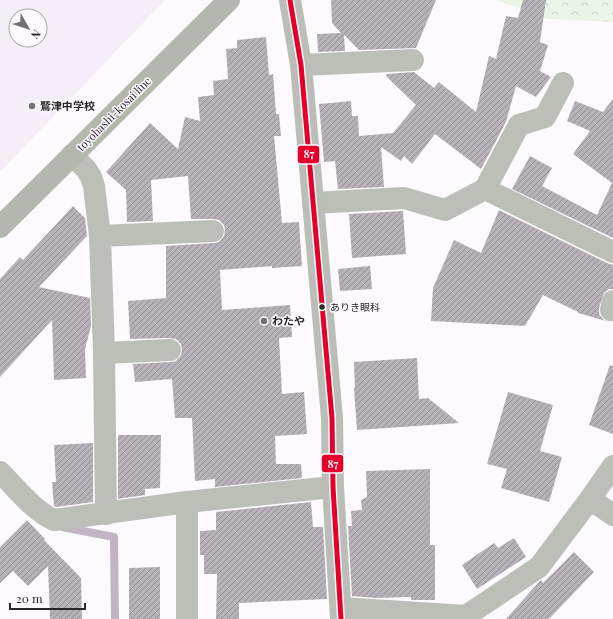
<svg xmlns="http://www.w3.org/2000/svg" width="613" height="619" viewBox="0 0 613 619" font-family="'Playfair Display','Noto Sans JP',serif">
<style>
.built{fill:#f5edf7;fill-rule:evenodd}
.forest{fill:url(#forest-crowns)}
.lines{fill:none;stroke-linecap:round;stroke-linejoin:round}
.stream{stroke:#c2b3c5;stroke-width:8}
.building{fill:url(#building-hatch)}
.minor{stroke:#bbbfb7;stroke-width:22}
.secondary{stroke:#babeb7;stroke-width:22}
.primary{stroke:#b2b8ae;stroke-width:22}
.bus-1-casing{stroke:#fef9ff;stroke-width:8}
.bus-1{stroke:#e4002b;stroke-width:5}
.poi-dot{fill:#737074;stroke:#fef9ff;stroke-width:1.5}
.bus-dot{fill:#29262a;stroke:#fef9ff;stroke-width:1.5}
.labels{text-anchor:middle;stroke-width:3;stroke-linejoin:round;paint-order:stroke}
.bus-label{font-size:10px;fill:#29262a;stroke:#fef9ff;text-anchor:start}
.poi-label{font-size:11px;font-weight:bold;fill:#29262a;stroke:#fef9ff;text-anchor:start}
.street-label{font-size:11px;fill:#29262a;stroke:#fef9ff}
.line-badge{stroke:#fef9ff;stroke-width:1.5}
.badge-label{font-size:11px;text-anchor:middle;font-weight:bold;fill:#fff}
</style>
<defs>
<pattern id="forest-crowns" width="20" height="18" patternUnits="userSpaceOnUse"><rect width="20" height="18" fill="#ecf4e7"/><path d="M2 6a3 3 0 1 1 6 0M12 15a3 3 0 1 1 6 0" fill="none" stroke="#cad1c6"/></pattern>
<pattern id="building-hatch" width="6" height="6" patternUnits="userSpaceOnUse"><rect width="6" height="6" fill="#b7b2b8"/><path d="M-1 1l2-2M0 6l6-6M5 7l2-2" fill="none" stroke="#959196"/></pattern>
</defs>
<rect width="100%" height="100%" fill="#fdfafe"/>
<!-- built -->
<path class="built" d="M0 0H165L0 172ZM16 16H40V40H16Z"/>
<!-- forest -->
<path class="forest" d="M497 0H613V22L548 19Z"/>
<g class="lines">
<!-- stream -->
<path class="stream" d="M62 527 114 537 115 619"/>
</g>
<!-- building -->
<path class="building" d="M331 0H436L416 48 359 50 344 35 345 51 318 52 317 34 341 33 332 23Z
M523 0H546L540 42 548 45 540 71 551 77 536 97 516 86 506 122 481 169 435 134 412 164 404 156 401 161 381 147 384 187 338 189 335 161 324 162 319 104 351 101 352 116H358L359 136 393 133 416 105 386 76 387 74 414 72 434 88 439 82 476 112 489 56 496 59 506 16 518 18Z
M266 37 269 75 273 74 276 114H279L281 136H274L282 223 299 222 302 266 272 268V266L220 270 222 310 290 305 292 337 279 338 282 394 304 392 307 434 275 436 276 464H301L302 478 215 487V479L195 481 192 418H175L172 379 135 382 133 364 171 362 176 361 181 355 182 349 181 344 176 339 169 338 130 339 128 301 166 298V246L214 243 219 242 224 236 225 230 224 225 219 220 213 219H191L188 176 151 180 153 221 127 222 126 190 106 172 150 123 178 149 185 117 200 121 198 97 214 95 213 81 228 79 226 49 237 48V40Z
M613 99V238L512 189 530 156 552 168 542 186 597 215 612 183 573 154 590 131 567 121 575 101 603 112Z
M73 206 85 218 87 236 39 287 90 298 91 326 85 349 86 378 54 380 52 320 0 377V279L20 257 23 260Z
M499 210 607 263 613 265V289H609L604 293 599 308V314L604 320 613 323 578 313V312L543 295 525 326 431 321 433 288 454 240 481 253Z
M403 211 406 254 352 258 349 214Z
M370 266 372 289 340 291 338 269Z
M417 358 419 399 428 398 459 423 357 430 354 388H355L354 362Z
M610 365 613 366V434L589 425Z
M508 392 553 405 540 451 562 457 549 502 501 488 507 469 487 464Z
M118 435H161L160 488 145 489V495L118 499Z
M93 443V502L56 507 54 506 52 482H56L54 445Z
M430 469V545H435V600H411V597L376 598 352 596 348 526H352L351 511 362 510 361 500 367 497 366 471Z
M311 502 313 527H323L327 599 239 603V619H216L217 574H204V555H200V531L216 530V512Z
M27 520 45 539 44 540 81 578 82 619H50L48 566 28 586 13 571 0 583V547Z
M514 538 526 557 477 589 462 565 494 543 498 548Z
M574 552 594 572 549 619H506L538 583 541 580 543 583Z
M160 567V619H129V568Z"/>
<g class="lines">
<!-- minor -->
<path class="minor" d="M301 65 413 60
M72 155 86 169 91 177 94 186 100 236 104 353 106 514
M485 189 519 125 545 117 563 83
M313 203 404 198 445 210 485 189 613 252
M100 236 213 231
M613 301 611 310H613
M104 353 170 350
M0 472C16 488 34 511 54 520L187 502 333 487
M590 499 613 515
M341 608 466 616 469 619
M466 616 539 567 590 499 613 466
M187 619V502"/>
<!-- secondary -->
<path class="secondary" d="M290 0 301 65 332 418 333 487 341 619"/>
<!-- primary -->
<path class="primary" d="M0 227 229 0"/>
<!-- bus-1 casing -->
<g class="bus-1-casing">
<path id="bus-1" d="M290 0 301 65 332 418 333 487 341 619"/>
</g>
<!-- bus-1 -->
<use href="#bus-1" class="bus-1"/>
</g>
<!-- markers -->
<g class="poi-dot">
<circle cx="32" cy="106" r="4"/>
<circle cx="264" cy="321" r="4"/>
</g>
<circle class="bus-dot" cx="322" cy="307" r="3.5"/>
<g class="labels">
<!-- bus labels -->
<g class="bus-label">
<text x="330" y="311">ありき眼科</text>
</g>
<!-- poi labels -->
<g class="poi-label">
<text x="40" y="110">鷲津中学校</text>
<text x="272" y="325">わたや</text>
</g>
<!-- street labels -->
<g class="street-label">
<text transform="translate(114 114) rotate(-45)" y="4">toyohashi-kosai line</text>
</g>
</g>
<g class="line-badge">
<rect x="297" y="145" width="23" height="19" rx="4" fill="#e4002b"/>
<rect x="321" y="454" width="23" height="19" rx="4" fill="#e4002b"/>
</g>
<g class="badge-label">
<text x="309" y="158">87</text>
<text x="333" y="468">87</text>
</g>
<!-- north arrow -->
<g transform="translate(28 28) rotate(129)"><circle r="19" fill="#fef9ff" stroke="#a9a5aa"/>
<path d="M0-3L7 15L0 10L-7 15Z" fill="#737074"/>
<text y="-6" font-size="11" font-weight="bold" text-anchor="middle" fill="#29262a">N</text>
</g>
<!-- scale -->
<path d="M10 603v6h75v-6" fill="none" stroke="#29262a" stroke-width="2"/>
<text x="16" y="603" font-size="12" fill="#29262a" stroke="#fef9ff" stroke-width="3" paint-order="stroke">20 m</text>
</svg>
